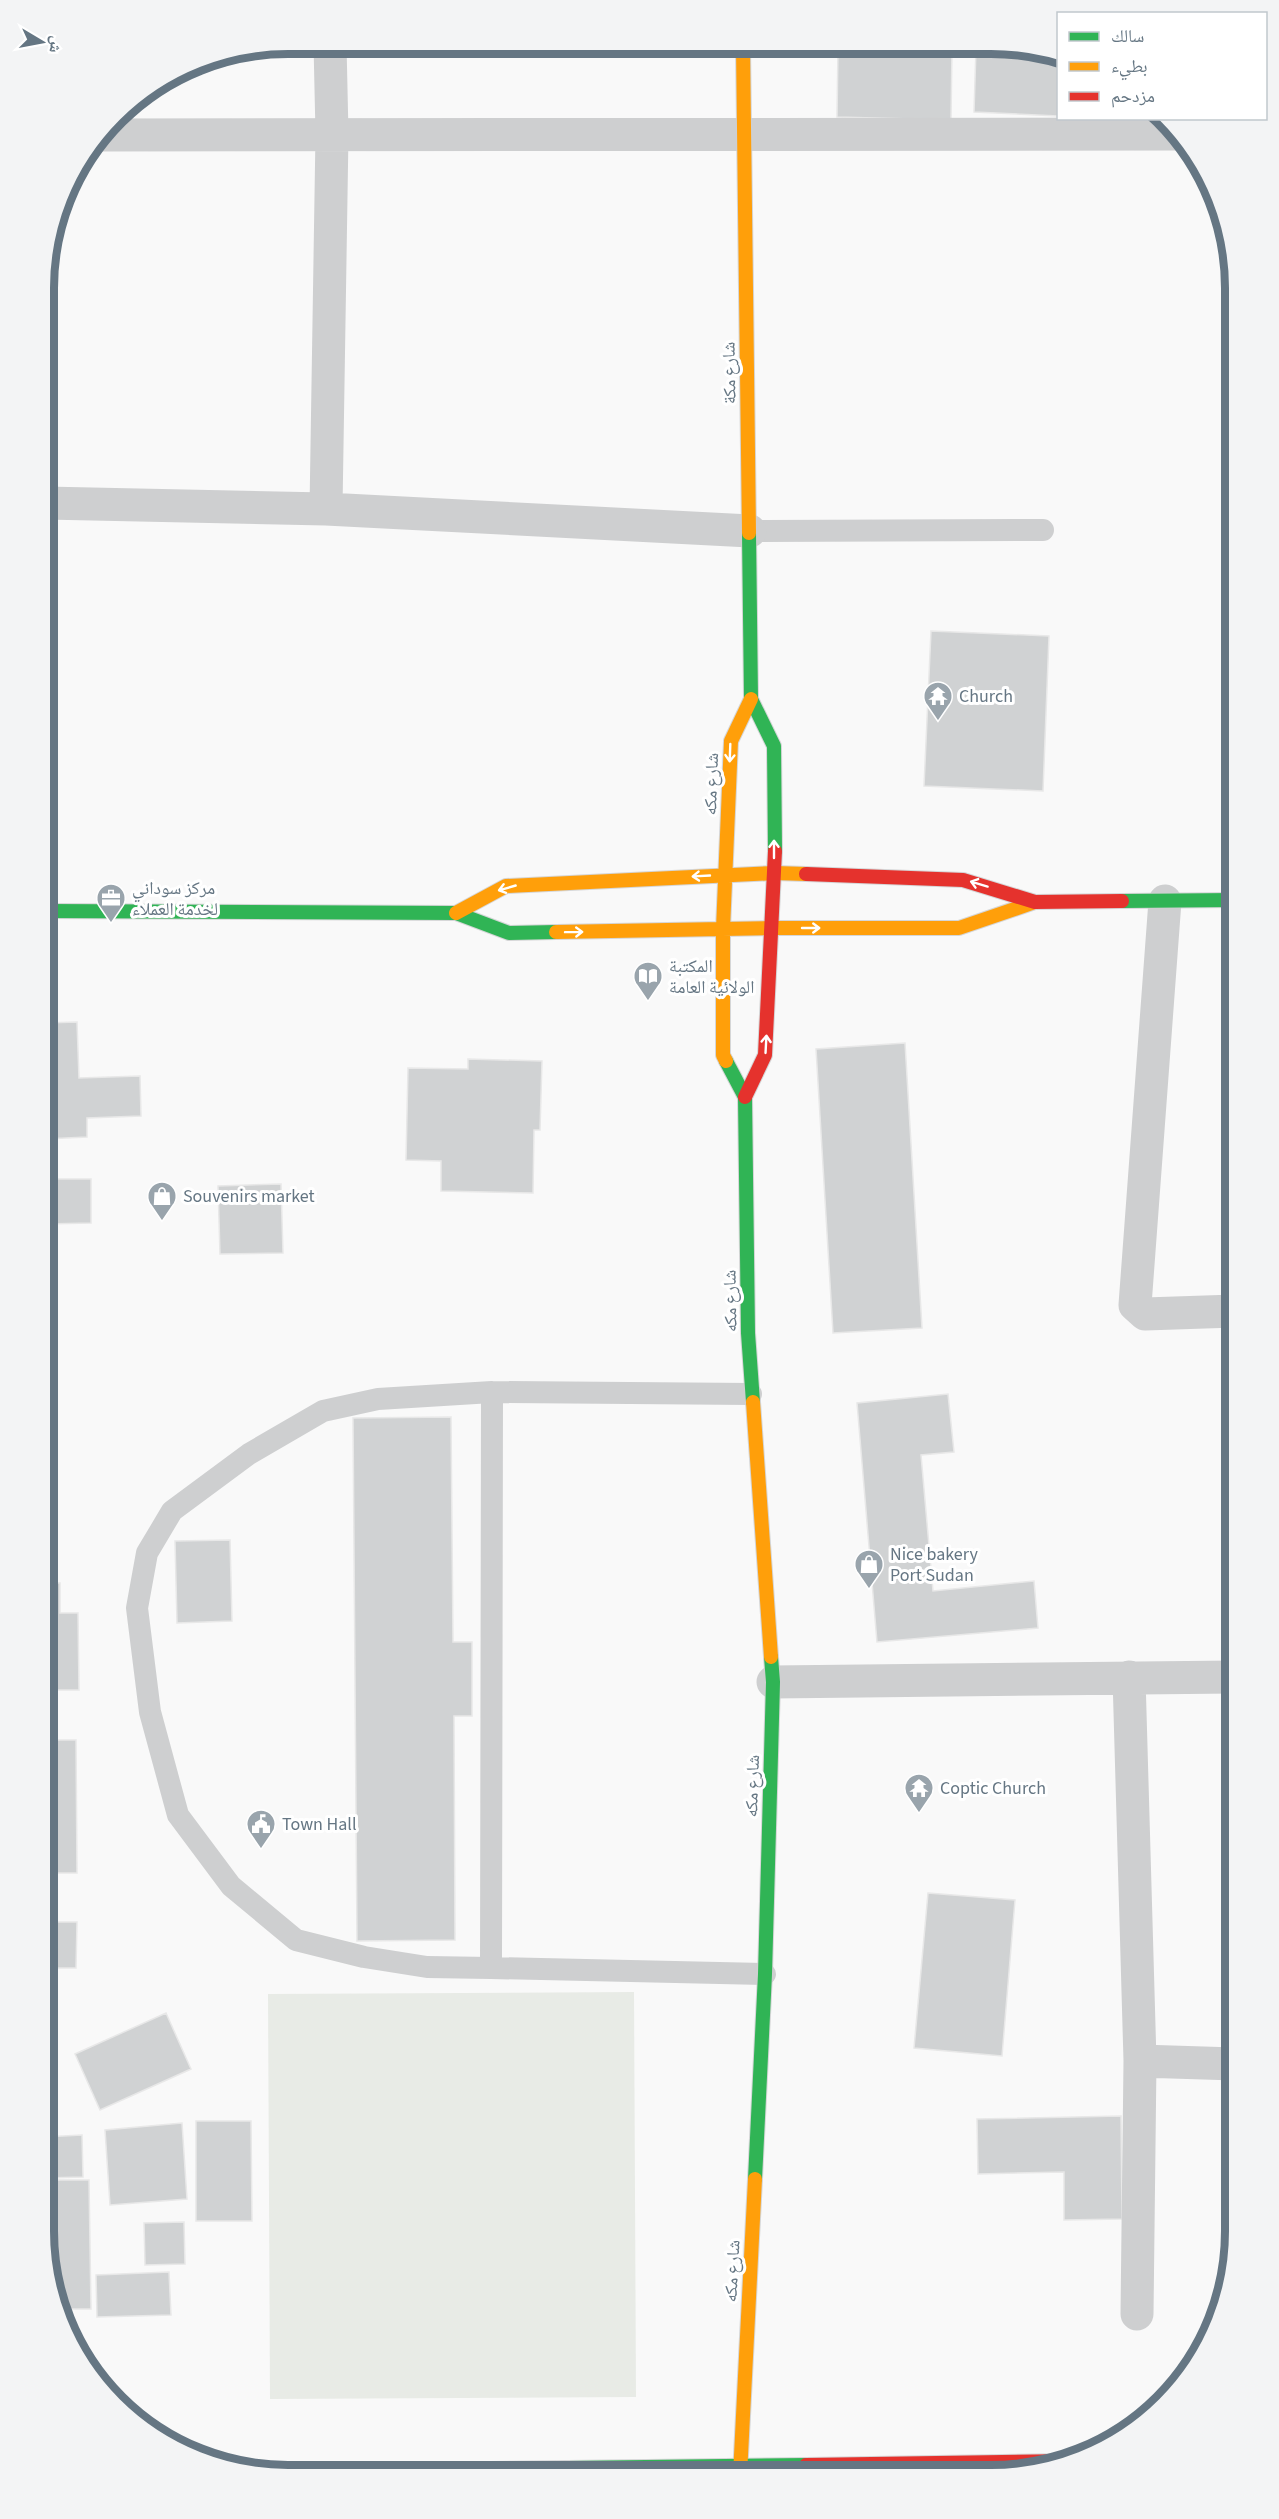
<svg xmlns="http://www.w3.org/2000/svg" width="1279" height="2519" viewBox="0 0 1279 2519" font-family="'Source Sans 3','Noto Naskh Arabic',sans-serif">
<style>
.green{fill:#e8ebe6}
.building{fill:#d0d2d3;stroke:#e8e8e8;stroke-width:1.5}
.lines{fill:none;stroke-linecap:round;stroke-linejoin:round}
.fast-casing{stroke:#d5d6d7;stroke-width:16}
.slow-casing{stroke:#d5d6d7;stroke-width:16}
.jam-casing{stroke:#d5d6d7;stroke-width:16}
.lane{stroke:#cecfd0;stroke-width:22}
.street{stroke:#cecfd0;stroke-width:33}
.fast{stroke:#30b455;stroke-width:14}
.slow{stroke:#ff9f0a;stroke-width:14}
.jam{stroke:#e5322d;stroke-width:14}
.oneway{stroke:#fff}
.labels{text-anchor:middle;stroke-width:6;stroke-linejoin:round;paint-order:stroke}
.street-label{font-size:18px;fill:#657683;stroke:#fff}
.poi-label{font-size:18px;fill:#657683;stroke:#fff;text-anchor:start}
.rim{fill:none;stroke:#657683;stroke-width:8}
</style>
<rect width="100%" height="100%" fill="#f9f9f9"/>
<!-- green -->
<path class="green" d="M634 1992 636 2397 270 2399 268 1994Z"/>
<!-- building -->
<path class="building" d="M838 47 952 48 951 120 837 117Z
M976 48H1038L1058 55V116L974 112Z
M931 631 1049 636 1043 791 924 786Z
M77 1022 79 1078 140 1076 141 1116 87 1118V1137L45 1139V1023Z
M905 1043 922 1328 833 1333 816 1049Z
M468 1059 542 1061 540 1130H534L533 1193 441 1191V1161L406 1160 408 1068 468 1069Z
M45 1179H91V1223L45 1224Z
M281 1184 283 1253 220 1254 218 1186Z
M948 1394 954 1452 921 1455 933 1591 1034 1581 1038 1628 877 1642 857 1403Z
M451 1417 453 1642H472V1716H454L455 1940 357 1941 353 1418Z
M230 1540 232 1621 177 1623 175 1541Z
M44 1583H60V1613H78L79 1690H44Z
M44 1740H76L77 1873H44Z
M928 1893 1015 1900 1002 2056 914 2048Z
M44 1922H77L76 1968H53V2116H44Z
M166 2013 191 2069 100 2110 75 2054Z
M1121 2116 1122 2219 1064 2220V2172L978 2174 977 2119Z
M196 2121H251L252 2221H196Z
M182 2123 187 2199 110 2205 105 2130Z
M82 2135 83 2177 44 2178V2137Z
M44 2180H89L91 2309H56L44 2231Z
M184 2222 185 2264 145 2265 144 2223Z
M169 2272 171 2315 97 2317 96 2275Z"/>
<g class="lines">
<!-- fast casing -->
<g class="fast-casing">
<path id="fast" d="M749 533 751 699 774 746 775 851
M1122 901 1235 900
M45 911 456 913 509 933 556 932
M726 1061 745 1097 748 1333 753 1402
M755 2179 765 1974 773 1682 771 1657
M251 2472 806 2465"/>
</g>
<!-- slow casing -->
<g class="slow-casing">
<path id="slow" d="M743 46 749 533
M456 913 506 886 775 873 806 874
M556 932 773 928H959L1035 902
M726 1061 723 1055V929L731 741 751 699
M753 1402 771 1657
M740 2475 755 2179"/>
</g>
<!-- jam casing -->
<g class="jam-casing">
<path id="jam" d="M806 874 963 880 1035 902 1122 901
M745 1097 765 1055 775 851
M806 2465 1072 2461"/>
</g>
<!-- lane -->
<path class="lane" d="M750 531 1043 530
M751 1394 492 1392 491 1968 765 1974
M491 1968 427 1967 364 1957 296 1940 231 1886 178 1815 150 1712 137 1608 147 1553 172 1511 249 1454 323 1411 378 1399 492 1392"/>
<!-- street -->
<path class="street" d="M103 135 1179 134
M45 503 326 509 750 531
M326 509 332 134 330 44
M1165 901 1135 1305 1145 1314 1235 1311
M1129 1677 1140 2061 1137 2314
M773 1682 1235 1677
M1140 2061 1235 2064"/>
<!-- fast -->
<use href="#fast" class="fast"/>
<!-- slow -->
<use href="#slow" class="slow"/>
<!-- jam -->
<use href="#jam" class="jam"/>
</g>
<!-- one-way arrows -->
<defs><path id="oneway-shaft" d="M-6 0H5M1.5-3L5.5 0L1.5 3" fill="none" stroke-width="1.6" stroke-linecap="round" stroke-linejoin="round" transform="scale(1.5)"/></defs>
<g class="oneway">
<use href="#oneway-shaft" transform="translate(730 753) rotate(92)"/>
<use href="#oneway-shaft" transform="translate(774 849) rotate(-90)"/>
<use href="#oneway-shaft" transform="translate(701 876) rotate(177)"/>
<use href="#oneway-shaft" transform="translate(979 884) rotate(-163)"/>
<use href="#oneway-shaft" transform="translate(507 888) rotate(164)"/>
<use href="#oneway-shaft" transform="translate(811 928)"/>
<use href="#oneway-shaft" transform="translate(574 932) rotate(-1)"/>
<use href="#oneway-shaft" transform="translate(766 1044) rotate(-87)"/>
</g>
<!-- icons -->
<defs>
<g id="temple-pin" transform="scale(1.5)"><path d="M0 17L-7.5 6A9.5 9.5 0 1 1 7.5 6Z" fill="#99a4ac" stroke="#fff"/><path d="M0-6L5-2H3V0L6.5 2.5H4V6H1.5V3h-3V6H-4V2.5H-6.5L-3 0V-2H-5Z" fill="#fff"/></g>
<g id="office-pin" transform="scale(1.5)"><path d="M0 17L-7.5 6A9.5 9.5 0 1 1 7.5 6Z" fill="#99a4ac" stroke="#fff"/><path d="M-6-3h4V-5.5h4V-3h4V5H-6ZM-1-4.5V-3h2v-1.5ZM-6 0V1H6V0Z" fill="#fff"/></g>
<g id="library-pin" transform="scale(1.5)"><path d="M0 17L-7.5 6A9.5 9.5 0 1 1 7.5 6Z" fill="#99a4ac" stroke="#fff"/><path d="M-6-4Q-3-5.5-.7-3.5V5Q-3 3-6 4ZM6-4Q3-5.5 .7-3.5V5Q3 3 6 4Z" fill="#fff"/></g>
<g id="shop-pin" transform="scale(1.5)"><path d="M0 17L-7.5 6A9.5 9.5 0 1 1 7.5 6Z" fill="#99a4ac" stroke="#fff"/><path d="M-5-2.5h2.3a2.7 3.5 0 0 1 5.4 0H5L5.5 6h-11ZM-1.5-2.5h3a1.5 2.3 0 0 0-3 0Z" fill="#fff"/></g>
<g id="civic-pin" transform="scale(1.5)"><path d="M0 17L-7.5 6A9.5 9.5 0 1 1 7.5 6Z" fill="#99a4ac" stroke="#fff"/><path d="M-.6-6.5H3V-4.5H.6V-3L4-1V1h2V6H-6V1h2V-1L-.6-3ZM-1.2 2.5V6h2.4V2.5Z" fill="#fff"/></g>
</defs>
<g fill-rule="evenodd">
<use href="#temple-pin" x="938" y="696"/>
<use href="#office-pin" x="111" y="898"/>
<use href="#library-pin" x="648" y="976"/>
<use href="#shop-pin" x="162" y="1196"/>
<use href="#shop-pin" x="869" y="1564"/>
<use href="#temple-pin" x="919" y="1788"/>
<use href="#civic-pin" x="261" y="1824"/>
</g>
<g class="labels">
<!-- street labels -->
<g class="street-label">
<text transform="translate(729 373) rotate(-91)" y="6">شارع مكة</text>
<text transform="translate(711 784) rotate(-88)" y="6">شارع مكه</text>
<text transform="translate(730 1301) rotate(-91)" y="6">شارع مكه</text>
<text transform="translate(752 1786) rotate(-88)" y="6">شارع مكه</text>
<text transform="translate(732 2271) rotate(-87)" y="6">شارع مكه</text>
</g>
<!-- poi labels -->
<g class="poi-label">
<text x="959" y="702">Church</text>
<text x="132" y="894">مركز سوداني<tspan x="132" dy="21">لخدمة العملاء</tspan></text>
<text x="669" y="972">المكتبة<tspan x="669" dy="21">الولائية العامة</tspan></text>
<text x="183" y="1202">Souvenirs market</text>
<text x="890" y="1560">Nice bakery<tspan x="890" dy="21">Port Sudan</tspan></text>
<text x="940" y="1794">Coptic Church</text>
<text x="282" y="1830">Town Hall</text>
</g>
</g>
<!-- crop -->
<path d="M0 0H1279V2519H0ZM288 54H991A234 234 0 0 1 1225 288V2231A234 234 0 0 1 991 2465H288A234 234 0 0 1 54 2231V288A234 234 0 0 1 288 54Z" fill="#f3f4f5" fill-rule="evenodd"/>
<path class="rim" d="M288 54H991A234 234 0 0 1 1225 288V2231A234 234 0 0 1 991 2465H288A234 234 0 0 1 54 2231V288A234 234 0 0 1 288 54Z"/>
<!-- legend -->
<rect x="1057" y="12" width="210" height="108" fill="#ffffff" stroke="#c1c8cd" stroke-width="1.5"/>
<rect x="1069" y="32" width="30" height="9" fill="#30b455" stroke="#c1c8cd" stroke-width="1.5"/>
<text x="1111" y="42" font-size="18" fill="#657683">سالك</text>
<rect x="1069" y="62" width="30" height="9" fill="#ff9f0a" stroke="#c1c8cd" stroke-width="1.5"/>
<text x="1111" y="72" font-size="18" fill="#657683">بطيء</text>
<rect x="1069" y="92" width="30" height="9" fill="#e5322d" stroke="#c1c8cd" stroke-width="1.5"/>
<text x="1111" y="102" font-size="18" fill="#657683">مزدحم</text>
<!-- north arrow -->
<g transform="translate(42 42) rotate(100)" stroke="#ffffff" stroke-width="4.5" paint-order="stroke">
<path d="M0-4.5L10 22L0 15L-10 22Z" fill="#657683"/>
<text y="-9" font-size="16" font-weight="bold" text-anchor="middle" fill="#657683">ش</text>
</g>
</svg>
